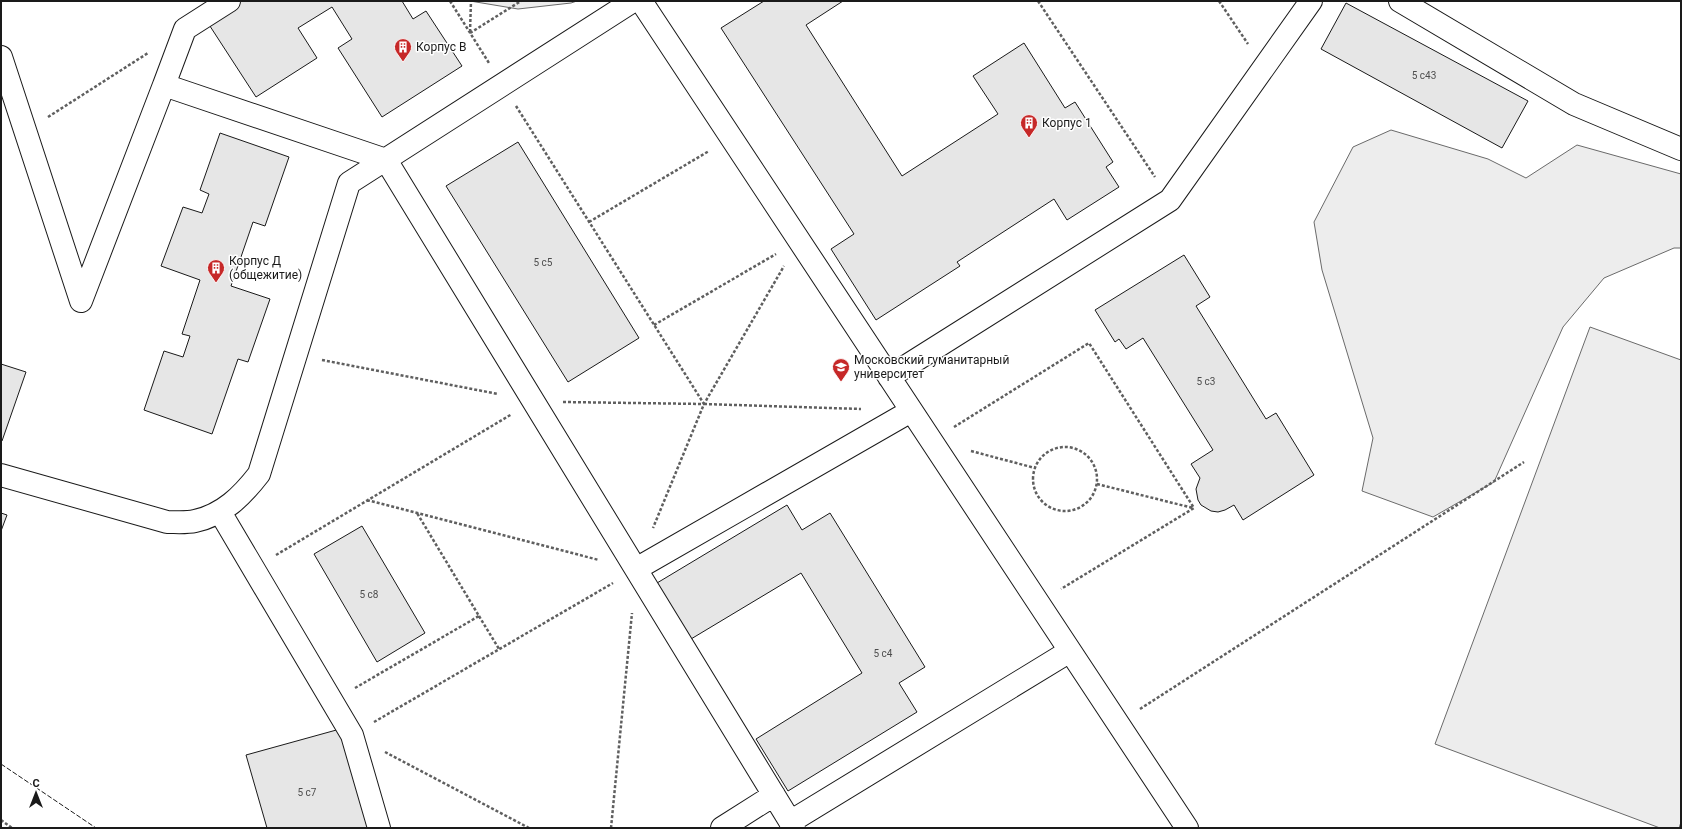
<svg xmlns="http://www.w3.org/2000/svg" width="1682" height="829" viewBox="0 0 1682 829" font-family="Roboto,sans-serif">
<style>
.built{fill:#ededed;stroke:#6a6a6a}
.building{fill:#e6e6e6;stroke:#1a1a1a}
.lines{fill:none;stroke-linecap:round;stroke-linejoin:round}
.minor-casing{stroke:#1a1a1a;stroke-width:24}
.path{stroke:#5f5f5f;stroke-width:2.5;stroke-dasharray:3 2;stroke-linecap:butt}
.minor{stroke:#fff;stroke-width:22}
.fence{stroke:#1a1a1a;stroke-width:1;stroke-dasharray:5 2;stroke-linecap:butt}
.labels{text-anchor:middle;stroke-width:3;stroke-linejoin:round;paint-order:stroke}
.number-label{font-size:10px;fill:#4d4d4d}
.poi-label{font-size:12px;fill:#1a1a1a;stroke:#fff;text-anchor:start}
</style>
<rect width="100%" height="100%" fill="#fff"/>
<!-- built -->
<path class="built" d="M470 1H577L571 3 518 9Z
M1391 130 1488 159 1526 178 1577 145 1681 174V248H1674L1604 278 1563 327 1494 482 1433 517 1362 491 1373 438 1322 270 1314 222 1353 147Z
M1590 327 1681 360V822L1679 828H1660L1435 744Z"/>
<!-- building -->
<path class="building" d="M235 1H402L413 19 426 11 462 66 382 117 338 48 352 39 332 7 298 28 317 58 256 97 206 20Z
M764 1H843L806 25 902 176 998 114 973 76 1024 43 1065 108 1075 102 1113 162 1106 167 1119 187 1067 220 1054 199 957 262 960 266 876 320 831 249 854 234 721 28Z
M1346 3 1528 101 1502 148 1321 49Z
M220 133 289 157 265 226 253 222 231 286 270 299 248 362 238 359 212 434 144 410 164 351 183 357 190 336 182 334 200 280 161 266 183 207 202 213 209 194 200 190Z
M518 142 639 338 568 382 446 186Z
M1184 255 1210 297 1196 306 1266 419 1276 413 1314 475 1243 520 1234 505 1225 510 1218 512 1211 511 1201 505 1198 500 1196 489 1200 478 1191 464 1213 450 1143 338 1126 349 1119 339 1115 342 1095 310Z
M1 364 26 372 2 441H1Z
M787 505 802 530 830 513 925 667 899 683 917 712 788 791 756 739 862 673 801 573 691 639 657 583Z
M1 513 7 515 1 531Z
M362 526 425 633 377 662 314 554Z
M340 729 369 828H267L246 755Z"/>
<g class="lines">
<!-- minor casing -->
<g class="minor-casing">
<path id="minor" d="M641 1 1187 828
M1400 1 1574 104 1681 149
M1 57 81 301 164 85 386 160 794 828
M164 85 185 29 229 1
M889 377 1170 200 1311 1
M1 475 167 522C176 522 186 523 195 521 223 515 242 496 259 474L349 183 633 1
M220 512 352 735 379 828
M636 569 911 411
M790 822 1070 651
M722 828 774 795"/>
</g>
<!-- path -->
<path class="path" d="M450 1 489 63
M1038 1 1155 177
M1219 1 1248 44
M470 32 471 1
M470 33 521 1
M516 106 704 404 653 528
M48 117 148 53
M589 222 709 151
M654 325 776 254
M322 360 498 394
M563 402 704 404 784 266
M704 404 861 409
M954 427 1089 343 1194 508 1061 589
M1033 479a32 32 0 1 1 64 0a32 32 0 1 1-64 0Z
M971 451 1035 468
M1097 484 1193 508
M367 500 599 560
M276 555 512 414
M479 616 499 649
M355 688 479 616 417 513
M1140 709 1524 462
M374 722 613 583
M385 752 529 828
M1 820 12 828
M611 828 632 613"/>
<!-- minor -->
<use href="#minor" class="minor"/>
<!-- fence -->
<path class="fence" d="M1 764 96 828"/>
</g>
<!-- icons -->
<defs>
<g id="building-pin" transform="scale(0.9)"><path d="M0 17L-7.5 6A9.5 9.5 0 1 1 7.5 6Z" fill="#c62828" stroke="#fff"/><path d="M-4-6H4V6H1V3H-1V6H-4ZM-2.5-4.3h1.7v1.8h-1.7ZM.8-4.3h1.7v1.8H.8ZM-2.5-1h1.7V.8h-1.7ZM.8-1h1.7V.8H.8Z" fill="#fff"/></g>
<g id="university-pin" transform="scale(0.9)"><path d="M0 17L-7.5 6A9.5 9.5 0 1 1 7.5 6Z" fill="#c62828" stroke="#fff"/><path d="M0-5L7-2L0 1L-7-2ZM-4 1L0 2.5L4 1V4Q0 6-4 4Z" fill="#fff"/></g>
</defs>
<g fill-rule="evenodd">
<use href="#building-pin" x="403" y="47"/>
<use href="#building-pin" x="1029" y="123"/>
<use href="#building-pin" x="216" y="268"/>
<use href="#university-pin" x="841" y="367"/>
</g>
<g class="labels">
<!-- number labels -->
<g class="number-label">
<text x="1424" y="79">5 с43</text>
<text x="543" y="266">5 с5</text>
<text x="1206" y="385">5 с3</text>
<text x="369" y="598">5 с8</text>
<text x="883" y="657">5 с4</text>
<text x="307" y="796">5 с7</text>
</g>
<!-- poi labels -->
<g class="poi-label">
<text x="416" y="51">Корпус В</text>
<text x="1042" y="127">Корпус 1</text>
<text x="229" y="265">Корпус Д<tspan x="229" dy="14">(общежитие)</tspan></text>
<text x="854" y="364">Московский гуманитарный<tspan x="854" dy="14">университет</tspan></text>
</g>
</g>
<!-- border -->
<rect width="1682" height="829" fill="none" stroke="#1a1a1a" stroke-width="4"/>
<!-- north arrow -->
<g transform="translate(36 793)" stroke="#ffffff" stroke-width="3" paint-order="stroke">
<path d="M0-3L7 15L0 10L-7 15Z" fill="#1a1a1a"/>
<text y="-6" font-size="11" font-weight="bold" text-anchor="middle" fill="#1a1a1a">С</text>
</g>
</svg>
